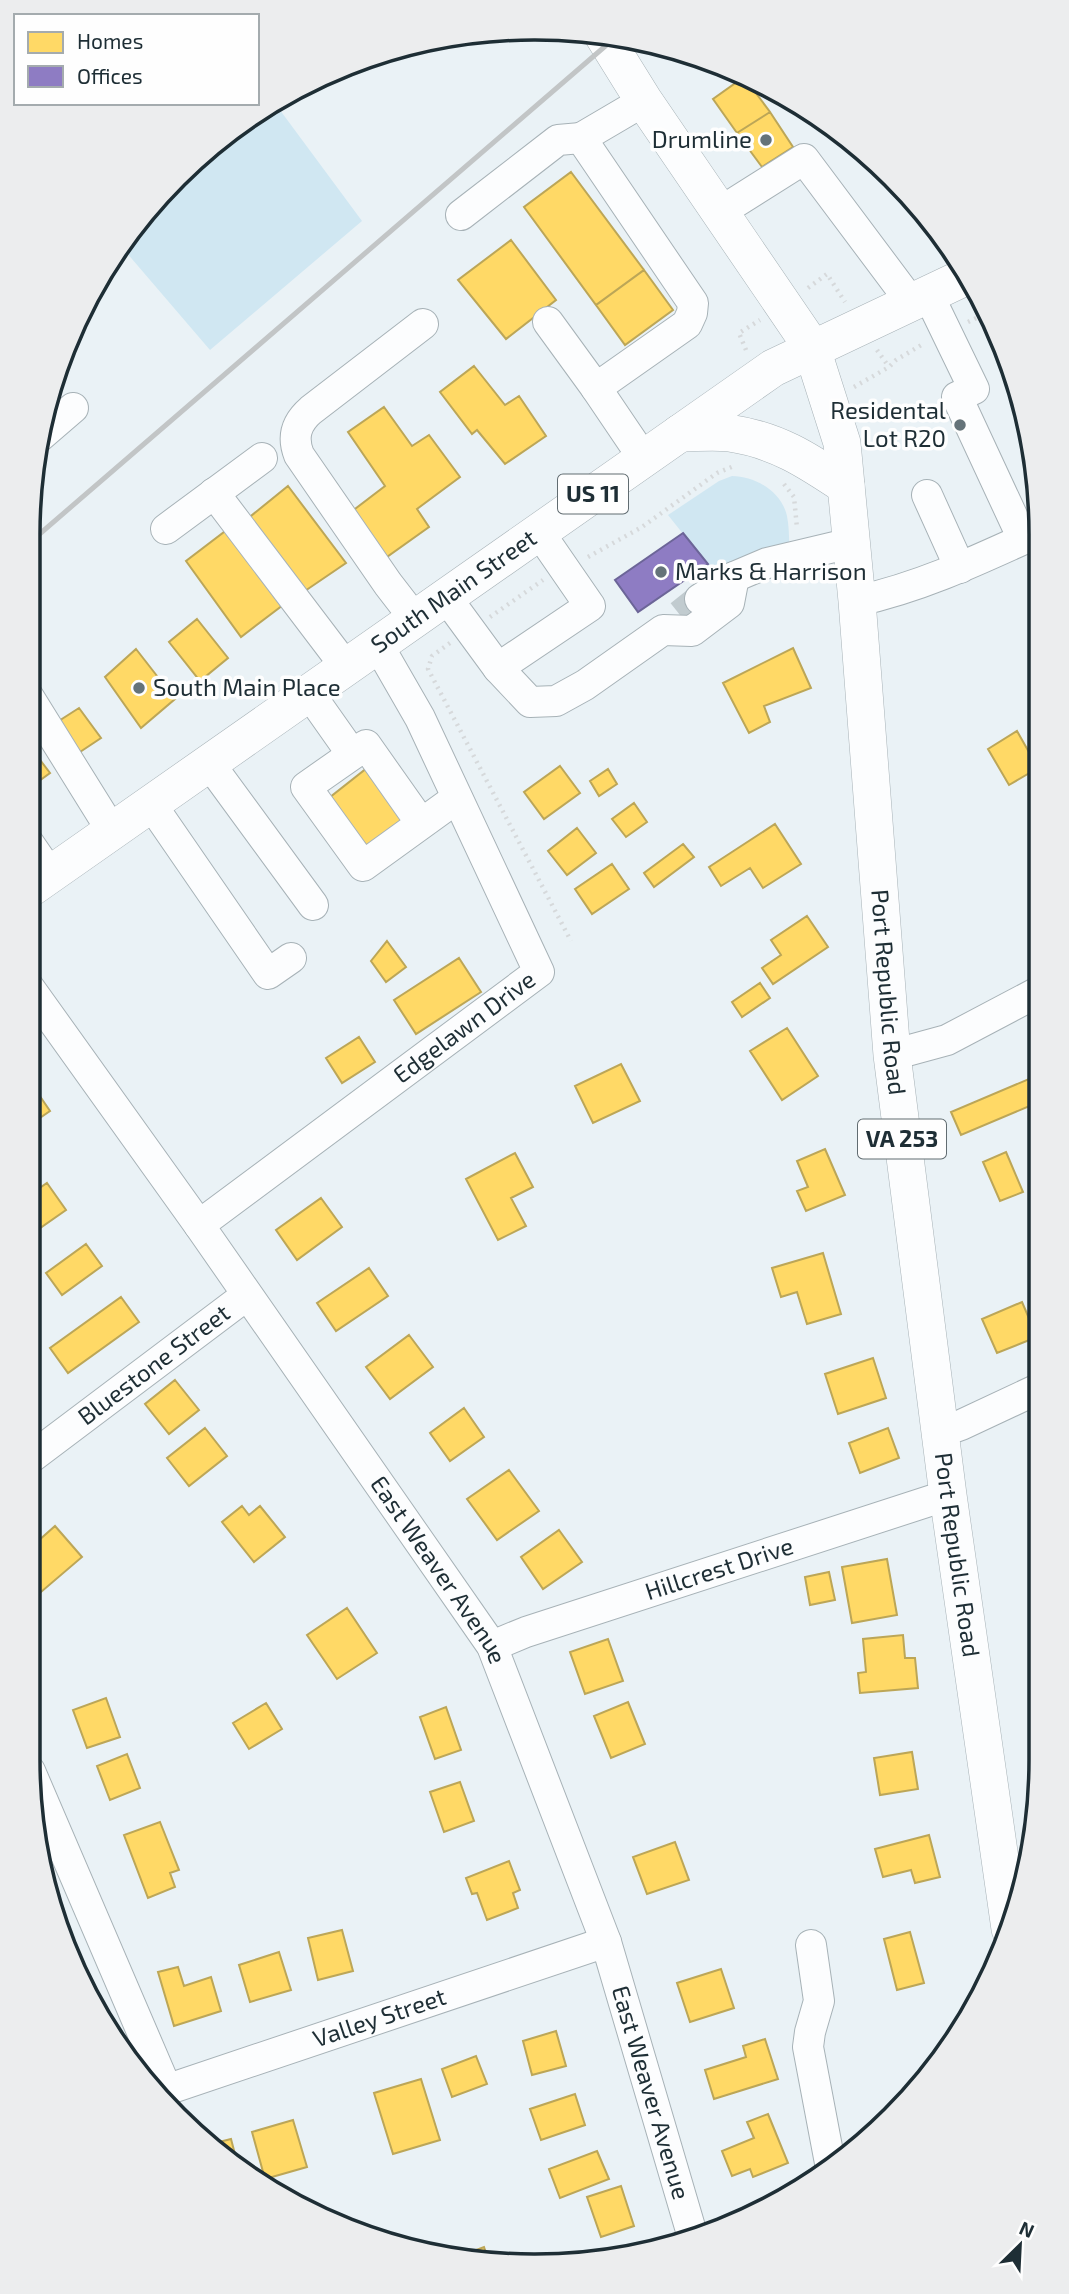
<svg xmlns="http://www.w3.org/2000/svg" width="1069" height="2294" viewBox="0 0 1069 2294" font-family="'Exo 2',sans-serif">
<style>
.green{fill:#d0e7f2}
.homes{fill:#ffd966;stroke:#bca657;stroke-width:2}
.offices{fill:#8e7cc3;stroke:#6c6598;stroke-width:2}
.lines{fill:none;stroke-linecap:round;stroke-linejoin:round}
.minor-tunnel{stroke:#c1cbcf;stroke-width:30;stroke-dasharray:30 15;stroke-linecap:butt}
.minor-casing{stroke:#a7b2b7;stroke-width:32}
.major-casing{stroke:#a7b2b7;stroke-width:38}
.path{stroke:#d6d9db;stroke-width:4.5;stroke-dasharray:2 5;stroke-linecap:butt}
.minor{stroke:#fcfdfe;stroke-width:30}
.major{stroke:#fcfdfe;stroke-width:37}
.rail{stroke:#c2c5c6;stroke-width:5}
.poi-dot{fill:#657379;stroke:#fefefe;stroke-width:2.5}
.labels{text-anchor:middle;stroke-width:7;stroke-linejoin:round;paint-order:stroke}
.shield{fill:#fefefe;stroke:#616c71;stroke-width:2}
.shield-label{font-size:23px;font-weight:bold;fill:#1e2e35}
.poi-label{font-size:24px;fill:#1e2e35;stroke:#fefefe;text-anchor:end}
.street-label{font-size:24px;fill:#1e2e35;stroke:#fefefe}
.rim{fill:none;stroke:#1e2e35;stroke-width:3.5}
</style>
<rect width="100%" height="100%" fill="#eaf2f6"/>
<!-- green -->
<path class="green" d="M274 102 362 221 210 350 120 245 176 177 253 114Z
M732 476C755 476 782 492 787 516 790 531 789 550 789 566L720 583 707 564 668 515 719 481Z"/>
<!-- homes -->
<path class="homes" d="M744 77 770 112 737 133 713 99Z
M770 112 793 147 762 167 737 133Z
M571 172 644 270 596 305 524 207Z
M511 240 556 300 506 339 458 280Z
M644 270 673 310 625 345 596 305Z
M474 366 505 405 519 396 546 436 505 464 477 430 472 434 440 392Z
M384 407 412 446 429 435 460 477 417 509 429 527 384 559 351 512 385 486 348 432Z
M288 486 346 563 302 593 246 520Z
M228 529 283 605 241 637 186 561Z
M197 619 228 658 200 681 169 642Z
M793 648 811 688 764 706 770 722 749 733 723 683Z
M136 649 175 699 141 728 105 677Z
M79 708 101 738 74 756 51 726Z
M1017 731 1038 768 1009 785 988 749Z
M28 744 50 773 28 789Z
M560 766 580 793 544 819 524 792Z
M367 768 408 821 370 850 329 798Z
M608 769 617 784 599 796 590 781Z
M634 803 647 822 626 837 612 819Z
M775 824 801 864 763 888 750 868 721 886 709 867Z
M577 828 596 853 567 875 548 851Z
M683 844 694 857 654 887 644 873Z
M612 864 629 889 592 914 575 889Z
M807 916 828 947 773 984 762 968 781 955 771 940Z
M387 941 406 967 386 982 371 961Z
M459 958 481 992 416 1034 394 1000Z
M760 983 770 998 742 1017 732 1002Z
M787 1028 818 1076 782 1100 750 1051Z
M359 1037 375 1062 342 1083 326 1058Z
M621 1064 640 1101 593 1123 575 1086Z
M1036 1076 1039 1084V1102L961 1135 951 1112Z
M33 1086 50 1111 28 1126V1089Z
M825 1149 845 1195 806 1211 797 1191 808 1187 797 1161Z
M1006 1152 1023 1192 1000 1201 983 1162Z
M515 1153 533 1187 511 1198 526 1226 498 1240 466 1179Z
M47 1183 66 1210 33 1233 28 1225V1196Z
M321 1198 342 1227 297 1260 276 1230Z
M86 1244 102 1266 62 1295 46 1273Z
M823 1253 841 1314 807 1324 797 1292 781 1297 772 1268Z
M369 1268 388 1296 336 1331 317 1303Z
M121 1297 139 1322 68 1373 50 1348Z
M1022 1302 1037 1337 997 1353 982 1319Z
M409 1335 433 1367 390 1399 366 1367Z
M873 1358 886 1398 838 1414 825 1374Z
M175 1380 199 1410 169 1434 145 1404Z
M464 1408 484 1437 450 1461 430 1433Z
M205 1428 227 1456 189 1486 167 1458Z
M888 1428 899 1458 860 1473 849 1443Z
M509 1470 539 1511 497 1540 467 1499Z
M242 1506 249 1515 260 1506 285 1537 254 1562 222 1522Z
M55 1526 82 1557 34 1598 28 1592V1550Z
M559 1530 582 1562 543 1589 521 1557Z
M887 1559 897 1615 852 1623 842 1567Z
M829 1572 835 1600 810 1605 805 1577Z
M347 1608 377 1653 337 1679 307 1635Z
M903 1635 905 1658H915L918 1688 860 1693 858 1673 866 1672 863 1639Z
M608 1639 623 1681 585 1694 570 1652Z
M106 1698 120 1737 87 1748 73 1710Z
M628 1702 645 1744 611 1758 594 1716Z
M266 1703 282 1729 249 1749 233 1723Z
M446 1707 461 1750 435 1759 420 1717Z
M912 1752 918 1789 880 1795 874 1758Z
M127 1754 140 1788 110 1800 97 1766Z
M460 1782 474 1821 444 1832 430 1792Z
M160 1822 179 1870 170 1873 175 1887 148 1898 124 1835Z
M929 1835 940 1877 915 1883 911 1870 883 1877 875 1849Z
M675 1842 689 1880 647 1894 633 1857Z
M509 1861 520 1890 513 1893 518 1908 487 1920 477 1893 472 1894 466 1878Z
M342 1930 353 1971 318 1980 308 1938Z
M910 1932 924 1983 897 1990 884 1939Z
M279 1952 291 1990 250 2002 239 1965Z
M178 1967 184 1986 211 1977 221 2011 174 2026 158 1972Z
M721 1969 734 2008 690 2022 677 1983Z
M556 2031 566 2066 532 2075 523 2041Z
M765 2039 778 2079 714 2099 705 2070 746 2057 743 2046Z
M476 2056 487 2084 452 2097 442 2069Z
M421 2079 440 2140 393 2154 374 2093Z
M575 2094 585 2125 541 2140 530 2109Z
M768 2114 788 2163 753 2177 750 2169 732 2176 722 2151 754 2138 747 2122Z
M293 2120 307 2167 265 2179 252 2132Z
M231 2139 237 2162 215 2143Z
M597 2151 609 2179 560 2198 549 2169Z
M621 2186 634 2226 601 2237 587 2197Z
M484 2247 489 2262 455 2258Z"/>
<!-- offices -->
<path class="offices" d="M683 533 708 564 638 612 615 580Z"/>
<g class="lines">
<!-- minor-tunnel -->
<path class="minor-tunnel" d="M680 615 700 599"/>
<!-- minor casing -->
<g class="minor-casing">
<g id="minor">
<path d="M720 212 804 159 911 302"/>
<path d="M461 215 558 140 581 138"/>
<path d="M928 294 974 389 957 397 1023 539"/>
<path d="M548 322 596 388 687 324 692 313 693 303 581 138 644 101"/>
<path d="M596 388 644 459"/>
<path d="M37 439 73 408"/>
<path d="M214 493 346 667"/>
<path d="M927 495 960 568"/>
<path d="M166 529 262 458"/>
<path d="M446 597 498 668 590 606 539 532"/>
<path d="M700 599 734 577 767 563 851 543"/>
<path d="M857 601C921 587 978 560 1037 533"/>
<path d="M415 619 388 584 299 455C292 437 296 423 311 410L423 324"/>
<path d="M498 668 530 702 556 701 585 685 663 630 692 631 729 603 734 577"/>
<path d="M309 693 352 754"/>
<path d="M28 696 112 831"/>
<path d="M209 763 313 905"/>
<path d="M151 804 268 974 291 958"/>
<path d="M421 823 366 745 306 787 363 866 457 798"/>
<path d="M28 842 50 874"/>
<path id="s1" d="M28 986 199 1225 492 1646 606 1942 692 2234"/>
<path d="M892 1055 947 1040 1038 992"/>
<path id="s2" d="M199 1225 539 972 420 718 378 645"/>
<path d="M939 1433 961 1425 1040 1388"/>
<path id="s3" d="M28 1460 247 1295"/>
<path id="s4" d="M492 1646 526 1632 948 1495"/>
<path d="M30 1771 167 2090"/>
<path d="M811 1945 819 2001 810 2032 808 2047 830 2163"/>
<path id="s5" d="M154 2094 606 1942"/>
</g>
</g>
<!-- major casing -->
<g class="major-casing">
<g id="major">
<path id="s6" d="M603 35 644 101 805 337 812 349 842 443 857 601 892 1055 948 1495 1010 1929"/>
<path d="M680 433C696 433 713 431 729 433 777 440 807 460 846 486"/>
<path id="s7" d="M28 890 773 368 965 277"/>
</g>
</g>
<!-- path -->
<path class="path" d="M808 288 827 274 845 302
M968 322 987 313
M746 350 739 333 760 320
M877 350 889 367
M854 387 889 367 896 360 923 344
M784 484 794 497 797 528
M588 557 642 527 717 473 734 466
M490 617 543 580
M450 643 432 656 428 669 571 941"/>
<!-- minor -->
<use href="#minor" class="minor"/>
<!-- major -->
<use href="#major" class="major"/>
<!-- rail -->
<path class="rail" d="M28 544 617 36"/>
</g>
<!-- markers -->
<g class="poi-dot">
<circle cx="766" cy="140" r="7"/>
<circle cx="960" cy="425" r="7"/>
<circle cx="661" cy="572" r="7"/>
<circle cx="139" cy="688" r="7"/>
</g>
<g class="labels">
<!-- shield labels -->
<g class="shield">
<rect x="558" y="474.5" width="70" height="39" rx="5"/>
<rect x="858" y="1119.5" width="88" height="39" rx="5"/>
</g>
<g class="shield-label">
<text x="593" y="502">US 11</text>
<text x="902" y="1147">VA 253</text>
</g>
<!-- poi labels -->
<g class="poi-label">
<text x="752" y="148">Drumline</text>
<text x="946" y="419">Residental<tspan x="946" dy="28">Lot R20</tspan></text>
<text x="675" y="580" text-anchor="start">Marks &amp; Harrison</text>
<text x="153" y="696" text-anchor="start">South Main Place</text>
</g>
<!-- street labels -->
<g class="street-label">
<text dy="8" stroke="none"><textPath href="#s7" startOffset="520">South Main Street</textPath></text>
<text dy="8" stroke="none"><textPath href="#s6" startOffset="1027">Port Republic Road</textPath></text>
<text dy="8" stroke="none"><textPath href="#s2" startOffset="331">Edgelawn Drive</textPath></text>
<text dy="8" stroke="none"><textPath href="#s3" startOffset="158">Bluestone Street</textPath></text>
<text dy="8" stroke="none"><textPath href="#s6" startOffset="1594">Port Republic Road</textPath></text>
<text dy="8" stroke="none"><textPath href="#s4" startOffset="240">Hillcrest Drive</textPath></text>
<text dy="8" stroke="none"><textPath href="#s1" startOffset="714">East Weaver Avenue</textPath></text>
<text dy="8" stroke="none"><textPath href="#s5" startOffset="238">Valley Street</textPath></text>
<text dy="8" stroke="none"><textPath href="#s1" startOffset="1281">East Weaver Avenue</textPath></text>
</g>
</g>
<!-- crop -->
<path d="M0 0H1069V2294H0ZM534 40H535A494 494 0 0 1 1029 534V1760A494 494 0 0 1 535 2254H534A494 494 0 0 1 40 1760V534A494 494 0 0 1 534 40Z" fill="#ecedee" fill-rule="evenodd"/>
<path class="rim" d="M534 40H535A494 494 0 0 1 1029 534V1760A494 494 0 0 1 535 2254H534A494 494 0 0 1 40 1760V534A494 494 0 0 1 534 40Z"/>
<!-- legend -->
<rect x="14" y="14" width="245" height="91" fill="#fefefe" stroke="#a4abae" stroke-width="2"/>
<rect x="28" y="32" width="35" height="21" fill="#ffd966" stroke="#a4abae" stroke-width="2"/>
<text x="77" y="49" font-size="21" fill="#1e2e35">Homes</text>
<rect x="28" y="66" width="35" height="21" fill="#8e7cc3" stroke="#a4abae" stroke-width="2"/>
<text x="77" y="84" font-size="21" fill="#1e2e35">Offices</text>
<!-- north arrow -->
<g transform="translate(1020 2245) rotate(24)" stroke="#fefefe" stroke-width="5" paint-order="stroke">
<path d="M0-5L12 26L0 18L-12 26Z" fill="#1e2e35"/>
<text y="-10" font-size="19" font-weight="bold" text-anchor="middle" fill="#1e2e35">N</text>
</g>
</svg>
